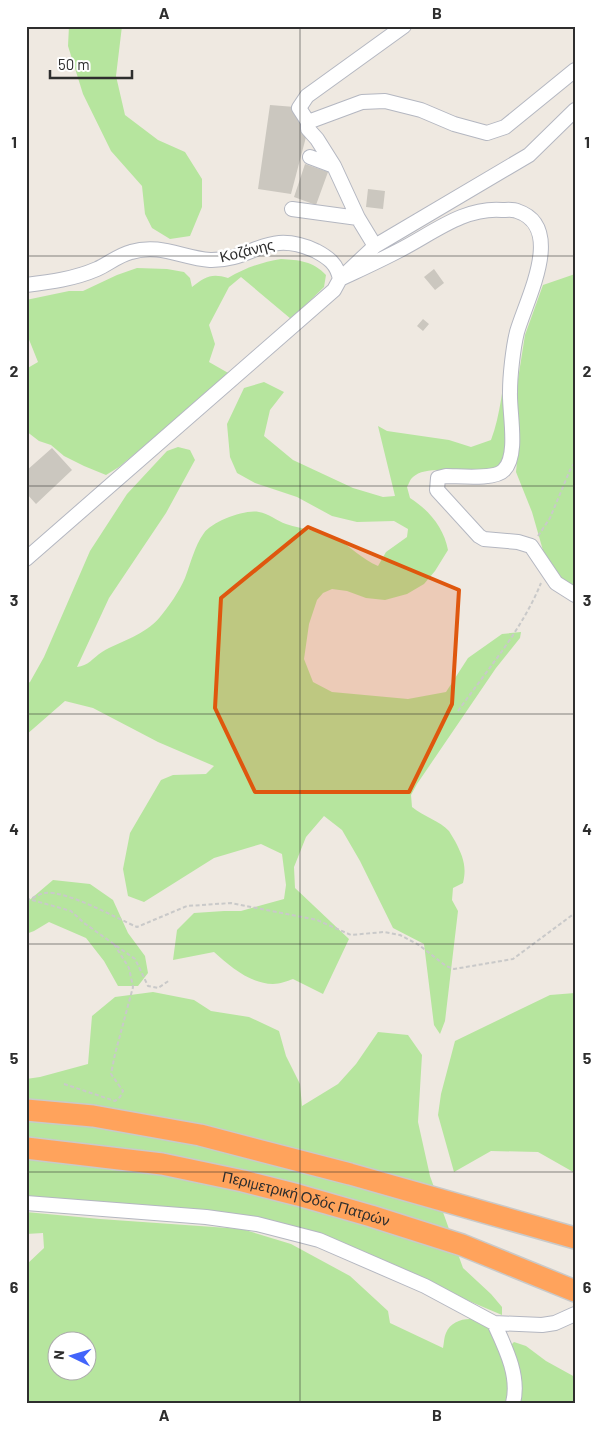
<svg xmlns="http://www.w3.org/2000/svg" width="601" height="1429" viewBox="0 0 601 1429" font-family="Barlow,sans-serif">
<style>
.green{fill:#b6e59e;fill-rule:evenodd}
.building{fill:#cbc7bf}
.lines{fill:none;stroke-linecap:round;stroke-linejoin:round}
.minor-casing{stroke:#b4b7c1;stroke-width:16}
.highway-casing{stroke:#c9c9c9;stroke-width:24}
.path{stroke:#c9c9c9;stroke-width:2;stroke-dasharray:4 2.5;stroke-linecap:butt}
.minor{stroke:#fff;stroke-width:14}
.highway{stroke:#ffa35c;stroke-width:21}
.marked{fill:#df570e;fill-opacity:0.2;stroke:#df570e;stroke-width:4;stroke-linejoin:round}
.grid{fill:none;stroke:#2e2e2e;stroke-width:1;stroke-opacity:0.55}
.labels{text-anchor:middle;stroke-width:5;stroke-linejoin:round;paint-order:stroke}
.street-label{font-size:15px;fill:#2e2e2e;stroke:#fff}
.neatline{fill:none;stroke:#2e2e2e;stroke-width:2}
.grid-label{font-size:16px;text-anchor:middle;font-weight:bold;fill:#2e2e2e}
</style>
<rect width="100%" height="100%" fill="#efe9e1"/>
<!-- green -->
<path class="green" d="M69 26H122L116 76 125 115 158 140 185 152 202 179V207L190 236 170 239 152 228 145 214 142 186 111 151 83 94 68 46Z
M281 259C299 260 313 261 326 275L324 287 291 319 241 277 229 287 209 325 215 344 209 362 230 374 119 467 106 475 84 466 64 456 51 445 39 441 26 431V369L38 362 26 332V300L69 291H83L117 275 137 268 167 269 184 272 190 278 192 287C205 277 211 273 228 278 245 268 262 262 281 259Z
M575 274V590L559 581 544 554 532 512 516 472 519 441 516 392 525 335 543 285Z
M508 359V448C507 451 507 456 505 459 494 484 431 459 413 477 410 479 409 484 407 487L410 498C429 510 444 528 448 550L435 571 424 584 407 594 385 600 366 598 347 591 332 589 323 593 317 600 309 624 304 659 313 682 332 692 408 699 446 692 468 658 502 634 521 632 520 638 496 668 417 784 411 795 412 807C423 816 440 821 449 831 451 834 453 838 455 841 463 856 467 867 463 883L453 888 452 900 458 911 445 1021 440 1034 434 1025 424 944 393 928 360 861 342 830 324 816 306 837 294 867 295 888 349 939 323 994 293 979C287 981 280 984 273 984 249 983 231 967 214 952L173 960 177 930 194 913 224 911H241L284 899 286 885 282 854 261 844 214 858 144 902 128 896 123 869 130 833 161 780 173 775 206 774 214 766 158 742 93 708 65 701 26 735V684L30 682 44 657 90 551 127 494 167 451 178 447 190 450 195 460 166 513 109 598 77 667C88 666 93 658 102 652 122 640 144 636 160 617 169 606 179 592 185 578 191 563 194 547 204 533 212 522 244 509 259 512 268 513 277 521 286 524 303 530 321 530 337 539 351 547 362 559 378 566L386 552 407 537 408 529 394 521 357 522 332 516 297 497 255 483 237 473 230 457 227 424 244 388 264 382 284 392 270 410 264 436 293 460 353 488 383 497 395 496 378 426 387 431 449 440 471 447 491 440C501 414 502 386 508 359Z
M53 880 90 884 113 900 128 933 145 956 148 973 138 986H118L104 961 86 938 49 922 34 931 26 934V903Z
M153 992 194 1000 211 1011 249 1017 279 1031 286 1056 300 1084 302 1106 338 1084 356 1064 378 1032 408 1035 422 1055 418 1122 430 1176 463 1268 491 1294 502 1307V1315L469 1301 347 1245 291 1226 234 1214 196 1209 26 1199V1079L40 1077 88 1064 92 1016 115 997Z
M575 993V1173L538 1152 491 1151 454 1172 438 1115 441 1094 455 1041 550 995Z
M26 1212 100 1219 242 1229 291 1244 350 1276 388 1311 390 1323 443 1348C444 1344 444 1337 446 1333 452 1317 478 1315 489 1326 499 1337 512 1373 512 1387 511 1392 510 1398 509 1403H26V1265L44 1248 43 1233 26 1234ZM58 1342H88V1372H58Z
M514 1342 526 1346 546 1361 575 1377V1403H517L510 1346Z"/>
<!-- building -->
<path class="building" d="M270 105 295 107 306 137 291 194 258 189Z
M305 164 328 172 316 205 294 197Z
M368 189 385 191 383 209 366 207Z
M434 269 444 283 435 290 424 277Z
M423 319 429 324 423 331 417 326Z
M52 448 72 470 36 504 26 493V471Z"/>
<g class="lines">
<!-- minor casing -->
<g class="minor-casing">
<path id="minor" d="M404 26 307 96 299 108 308 122 362 102 385 101 421 110 454 124 487 133 505 127 575 70
M308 122V129L317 139 334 166
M310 157 334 166 358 218
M292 209 358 218 375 246
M340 279C359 270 379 261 398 251 432 234 463 207 502 210 506 210 513 209 517 211 566 227 526 300 517 332 513 348 510 376 510 392 509 412 519 455 504 470 495 480 460 476 446 476L438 478 437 490 479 536 484 539 518 542 531 546 556 583 575 595
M26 285C50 282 74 279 97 269 108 264 119 255 131 252 160 243 182 258 210 260 254 261 266 228 316 251 329 258 337 264 340 279
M26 559 334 290 340 279 375 246 529 155 575 110
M26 1203 206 1217 257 1224 319 1240 425 1286 494 1323 542 1325 555 1323 575 1314
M494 1323C505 1347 520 1376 513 1403"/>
</g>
<!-- highway casing -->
<g class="highway-casing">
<g id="highway">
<path d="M26 1110 93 1116 200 1135 350 1174 575 1238"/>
<path id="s1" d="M26 1148 162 1164 243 1181 298 1195 371 1216 462 1245 575 1291"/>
</g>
</g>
<!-- path -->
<path class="path" d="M538 536 550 518 570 470 575 462
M458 711C487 670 522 630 541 583
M26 900C33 899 38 894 45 893 66 890 116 918 137 927L187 906 231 903 317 920 351 935 384 932 400 935 419 945 446 966 454 969 513 959 575 913
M32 900 71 911 84 923 135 959 148 986 158 988 170 980
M64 1084 115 1101 120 1097 123 1091 111 1074 115 1054 133 987 129 968 114 944"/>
<!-- minor -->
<use href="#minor" class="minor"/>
<!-- highway -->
<use href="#highway" class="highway"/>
</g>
<!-- marked area -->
<path class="marked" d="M308 527 459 590 452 704 409 792H255L215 708 221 598Z"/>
<!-- grid -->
<path class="grid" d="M300 26V1403M26 256H575M26 486H575M26 714H575M26 944H575M26 1172H575"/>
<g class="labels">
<!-- street labels -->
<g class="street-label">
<text transform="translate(247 251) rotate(-14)" y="5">Κοζάνης</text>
<text dy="5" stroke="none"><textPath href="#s1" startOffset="285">Περιμετρική Οδός Πατρών</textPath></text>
</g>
</g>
<!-- border -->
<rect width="601" height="1429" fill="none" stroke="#ffffff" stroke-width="55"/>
<!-- north arrow -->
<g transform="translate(72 1356) rotate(275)"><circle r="24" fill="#ffffff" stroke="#ababab"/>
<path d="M0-4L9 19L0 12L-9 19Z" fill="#4264fb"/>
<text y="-8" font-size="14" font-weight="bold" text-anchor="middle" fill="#2e2e2e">N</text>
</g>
<!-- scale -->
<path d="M50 70v8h82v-8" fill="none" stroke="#2e2e2e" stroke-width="2.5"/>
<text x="58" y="70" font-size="15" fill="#2e2e2e" stroke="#ffffff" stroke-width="4" paint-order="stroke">50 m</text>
<rect x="28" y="28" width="546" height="1374" class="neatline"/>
<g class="grid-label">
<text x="164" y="19">A</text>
<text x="437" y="19">B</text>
<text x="14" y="148">1</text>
<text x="587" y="148">1</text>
<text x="14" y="377">2</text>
<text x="587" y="377">2</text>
<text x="14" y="606">3</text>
<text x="587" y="606">3</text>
<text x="14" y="835">4</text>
<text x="587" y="835">4</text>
<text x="14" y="1064">5</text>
<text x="587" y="1064">5</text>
<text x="14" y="1293">6</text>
<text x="587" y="1293">6</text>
<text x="164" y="1421">A</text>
<text x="437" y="1421">B</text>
</g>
</svg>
